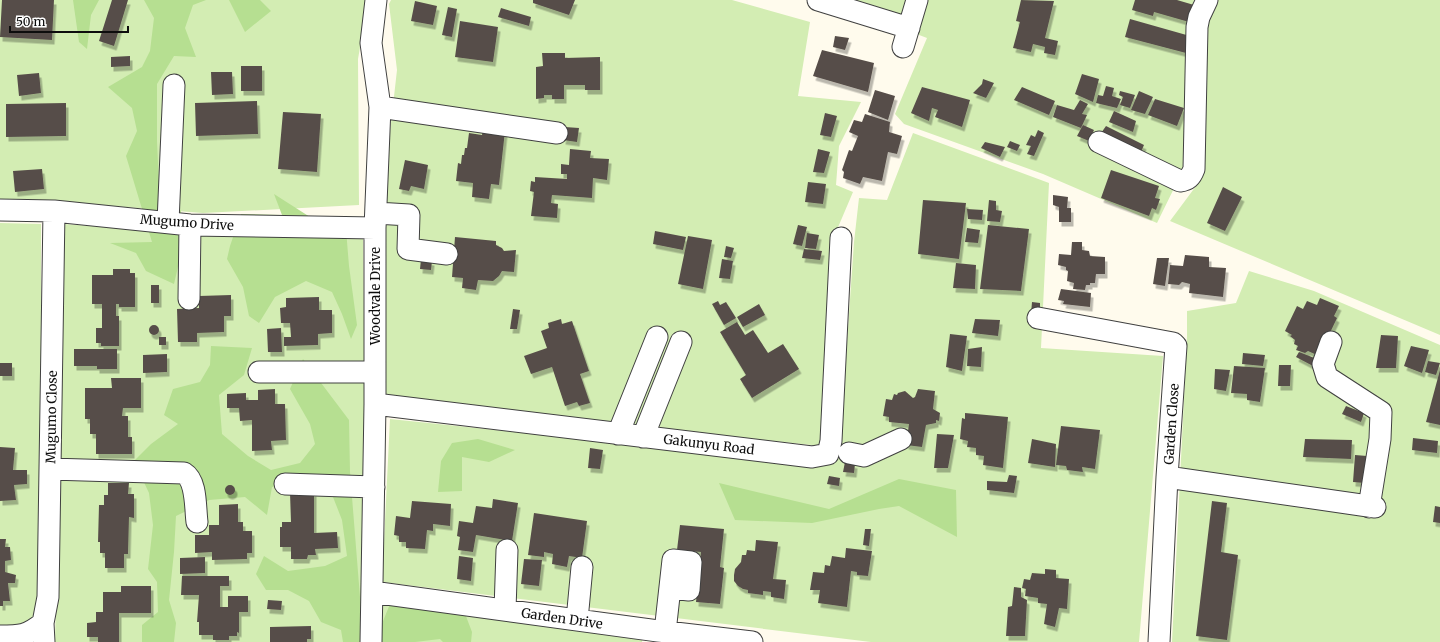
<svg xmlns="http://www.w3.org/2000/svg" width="1440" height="642" viewBox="0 0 1440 642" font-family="Merriweather,serif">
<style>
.green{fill:#d3edb3}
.forest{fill:#b6df91}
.building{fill:#574e49;filter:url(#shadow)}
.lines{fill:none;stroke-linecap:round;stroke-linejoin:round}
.minor-casing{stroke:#404040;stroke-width:23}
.minor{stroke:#fff;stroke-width:21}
.labels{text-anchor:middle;stroke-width:4;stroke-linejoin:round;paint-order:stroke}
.street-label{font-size:13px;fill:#0d0d0d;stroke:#fff}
</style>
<defs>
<filter id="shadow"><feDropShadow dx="2.5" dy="4.5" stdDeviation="0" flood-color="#0004"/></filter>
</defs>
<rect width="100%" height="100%" fill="#fffbed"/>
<!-- green -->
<path class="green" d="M0 0H368L358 59 359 205 203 213 86 204H0Z
M391 0H732L810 22 798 96 861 102 839 146 836 185 853 192 836 232 821 446 383 399 385 176 397 70 389 4Z
M828 0H1194L1187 79 1183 170 1157 223 1043 174 904 124 895 114 927 38Z
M1218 0H1440V335L1170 221 1199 182 1208 20Z
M913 133 1049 183 1041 348 1163 356 1139 642H871L382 582 390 419 831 465 841 429 854 242 859 198 887 200Z
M0 223 41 224V642H0Z
M64 224 176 232 363 237 368 642H55Z
M1249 271 1314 291 1440 345V642H1172L1187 337V311L1236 303Z
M379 604 643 637 642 642H379Z"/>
<!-- forest -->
<path class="forest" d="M73 0H99L91 15 87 49 79 42Z
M144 0H206L193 5 185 28 196 57 174 56 157 84V141L159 184 181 211 180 258 174 284 146 271 136 253 110 243 152 242 126 156 137 131 132 108 108 87 142 67 150 51 154 18Z
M229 0H260L271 11 245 32Z
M274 194 310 217H345L349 266 357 325 351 339 342 314 332 292 306 281 275 297 259 323 249 316 243 287 227 259 230 246 241 214 282 215Z
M211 346 252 348 244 375 219 395 222 434 248 456 271 470 300 463 315 444 310 424 290 389 303 359 349 420 350 472 360 597 361 642H343L341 630 321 622 309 601 288 590H266L256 574 264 556 288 571 325 566 347 556 342 520 324 474 272 487 267 515 245 497 209 500 176 516 174 552 169 600 176 623 174 642H142V625L158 612 157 582 148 569 153 525 149 493 134 461 151 444 178 424 164 415 173 389 200 382 210 365Z
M478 439 515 450 489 462 462 457V491L438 492 441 461 452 443Z
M899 479 956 490 957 537 899 506 879 509 812 523 735 520 719 483 829 509Z
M392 599 464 611 472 632 471 642H443L440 639 415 642H376L375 641Z"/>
<!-- building -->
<path class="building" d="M2 0H54L52 40 0 37Z
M112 0H128L114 46 99 41Z
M533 0H575L569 15 533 3Z
M1021 0 1054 1 1045 38 1058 41 1055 55 1044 53 1045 47 1033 44 1031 52 1013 48 1020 22 1016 21Z
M1135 0H1177L1194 5 1189 22 1154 12 1153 16 1132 10Z
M415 1 437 6 433 25 411 21Z
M448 7 457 9 452 37 442 35Z
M501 8 531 17 529 26 498 17Z
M1130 19 1190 36 1186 53 1125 37Z
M460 21 498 27 493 62 455 57Z
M835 36 849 38 845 50 833 47Z
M822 50 874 63 868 92 813 76Z
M542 53H565V58L600 57V90H585V85H564V99H552V95H544V98L536 99V67L543 66Z
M130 56V66L111 67V57Z
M241 66H262V91H241Z
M211 72H232L233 94 212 95Z
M39 73 41 93 19 96 17 75Z
M1082 74 1099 79 1093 102 1075 94Z
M983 79 994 83 986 98 973 93 982 84Z
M1106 86 1114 88 1112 96 1121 99 1117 108 1096 103 1098 95 1103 96Z
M922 87 970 100 962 127 935 117 938 110 932 108 929 121 911 113Z
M1022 87 1055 101 1049 115 1014 100Z
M875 90 895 96 888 120 868 112Z
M1120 91 1135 95 1130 108 1120 105 1123 97 1119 95Z
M1139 91 1153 97 1145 114 1131 110Z
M1155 99 1184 108 1177 126 1148 115Z
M1080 100 1088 104 1082 114 1087 115 1081 128 1053 117 1057 105 1074 110Z
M257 101 258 134 196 136 195 103Z
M66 103V136L6 137V104Z
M1114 111 1136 121 1133 132 1109 122Z
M283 112 321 114 317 172 278 169Z
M825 113 837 116 831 137 820 135Z
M865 114 890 122 889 132 902 136 897 154 888 152 882 181 863 177 860 184 843 178 844 172 842 170 849 150 852 151 858 136 849 132 854 120 862 122Z
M1083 125 1094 130 1089 141 1077 136Z
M1106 126 1144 145 1140 154 1099 136Z
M565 127 579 128 577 142 563 140Z
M483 128 505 131 499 185 491 184 489 199 472 197 473 183 456 181 458 163 461 164 462 155H464L465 148H467L469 133 482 135Z
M1038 130 1044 133 1034 156 1027 154 1031 146 1026 145 1031 135 1035 137Z
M1010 141 1020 145 1017 151 1007 147Z
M985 142 1005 147 1000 157 981 148Z
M570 149 591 151 590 158 609 159 607 180 593 178 592 198 552 195 551 203 558 204 557 218 531 216 534 192 530 191 531 181 535 182V177L567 179V174H561V164L569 165Z
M818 149 830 152 824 173 813 172Z
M405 160 428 165 424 189 411 186 409 191 399 189Z
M42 169 44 189 15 192 13 171Z
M1111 170 1159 186 1155 198 1160 199 1156 210 1152 208 1149 216 1101 198Z
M808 182 826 184 823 204 805 202Z
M1223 187 1242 197 1225 231 1207 223Z
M1053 195 1068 197 1067 208H1071V222H1059V207L1053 205Z
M923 200 966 203 959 259 918 254Z
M989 200 996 201V210L1002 211 1000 222 987 221Z
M967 209 983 210 982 220 968 219Z
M798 225 807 227 802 246 793 244Z
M988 225 1029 229 1021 291 980 289Z
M967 228 980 230 978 243 965 242Z
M655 231 686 237 683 250 653 244Z
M807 233 819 235 816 249 805 248Z
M688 236 712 240 703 289 678 284Z
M455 237 496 241V245L502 248 504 251 516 250 514 272 502 271 499 276 493 281 478 280 476 290 462 288 463 278 452 277Z
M1072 242H1082V250L1089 251 1090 256 1105 257V274H1096L1095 283H1090V285H1086L1085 290 1073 289 1074 283 1067 281 1068 271 1066 270V267L1058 265 1059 254 1071 255Z
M726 246 734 248 731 258 724 257Z
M804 249 822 251 820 260 802 258Z
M1185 255 1209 257V267L1226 268 1223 297 1189 293 1190 284 1182 282 1179 285 1168 284 1170 265 1183 266Z
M1157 258H1169L1165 286 1153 284Z
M421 259 432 261 431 270 420 269Z
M722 259 733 261 730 279 719 278Z
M956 263 976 265 975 289 953 288Z
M113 269H130V273H135V307H119V304H116V316H119V346H101V343H96V328H102V304H92V275H113Z
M151 285H159V303H151Z
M1061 289 1091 293 1090 307 1063 304 1064 301 1058 300Z
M231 295V316H224V332L197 333V342H178L177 309 199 308V296Z
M319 297V310H332V333L318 334V345L284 346V337H291L290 323H281L280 308 286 307V298Z
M1320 298 1339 306 1334 316 1337 318 1319 356 1308 351 1305 353 1296 350 1298 346 1294 344 1295 340 1290 336 1292 335 1285 331 1297 306 1303 309 1307 301 1317 305Z
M718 301 720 305 726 302 736 318 724 325 712 304Z
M1032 302 1040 303V314H1031Z
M759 304 765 315 743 327 737 317Z
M513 309 520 310 517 329H510Z
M561 319 562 324 572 321 589 371 580 374 590 403 579 406 577 402 565 406 552 367 531 374 524 356 547 348 541 331 549 328 548 323Z
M975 319 1000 320 998 336 972 333Z
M737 322 745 335 753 330 768 353 783 344 799 369 752 398 740 379 746 375 720 332Z
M149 330a5 5 0 1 1 10 0a5 5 0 1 1-10 0Z
M281 328 282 352H268L267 329Z
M950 334 967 336 962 371 946 367Z
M1381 335 1398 336 1396 368H1376Z
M159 337H166V345H159Z
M1411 346 1429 350 1422 373 1404 366Z
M982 347 981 367 967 366 968 349Z
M74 349H117V369H97V366H74Z
M1299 352 1317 359 1313 366 1296 357Z
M1243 353 1265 355 1263 366 1242 364Z
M167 354V372L143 373V355Z
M1428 361 1440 363 1436 375 1425 372Z
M0 363H12V376H0Z
M1279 365H1291L1290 386H1278Z
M1234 366 1265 368 1260 402 1247 400V394L1231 393Z
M1215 369 1230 370 1226 391 1214 389Z
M1440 370V425L1426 422Z
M111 378H141V408H123L122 416H128V437H132V454H96V434H90V419H85V388H112Z
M275 389V404H285L286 440 271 441 272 450 252 451V420L240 421 239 408H227V394L246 393V400H258V390Z
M918 389 935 391 933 409 940 413 939 421 936 420V423L926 425 922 447 906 445 909 424 889 422V417L883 416 886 399 892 400 894 394 897 395 898 393 905 391 913 398 915 397Z
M1346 406 1364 413 1361 422 1342 414Z
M965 413 1008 417 1003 468 983 465 984 456 976 455V448L967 447 968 441 960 439 962 418 965 419Z
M1061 426 1100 430 1095 469 1082 467 1083 472 1067 470 1066 466 1056 465Z
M937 434 954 435 948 468H934Z
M1413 438 1438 441 1437 453 1412 450Z
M1032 439 1056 444 1055 467 1028 463Z
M1305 439 1352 440 1351 459 1303 457Z
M0 447 15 448 13 470H27V484L14 485 16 500 0 501Z
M590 448 603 450 600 469 588 468Z
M1355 455 1367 456 1365 483 1353 482Z
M845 462 855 464 854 473 843 472Z
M1009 475 1017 476 1014 493 987 490V481L1007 482Z
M829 476 840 478 839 486 827 484Z
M108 483H129L128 494H134V518L129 517 128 554H124V568H105V553H100V542H98L99 505H104V495H108Z
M225 490a5 5 0 1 1 10 0a5 5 0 1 1-10 0Z
M314 492V533L337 532 338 548 315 549 316 555H308L307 559H291V547H280V527H282V522H291L290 493Z
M493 499 518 503 512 541 476 535 473 552 458 550 460 537 457 536 459 521 473 523 476 506 492 508Z
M412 501 451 504 450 526 433 524V531L427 530 425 549 406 548V542H399V536L394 535 396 516 410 518Z
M1212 501 1227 503 1221 552 1238 555 1227 640 1196 636Z
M238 504V522H243V531H252V553H247V559L212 560V552L195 553V535H209V525H219V505Z
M1435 506 1440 507V523L1433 522Z
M534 513 587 521 582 558 569 556 567 567 552 564 553 554 544 552V557L528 555Z
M680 525 724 529 720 567 724 568 720 604 696 602 701 552 677 550Z
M865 529H871L869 546 863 545Z
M0 539H6L5 547H10L11 560 5 561V572L16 575 15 583H8L10 601H3V606H0Z
M756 540 778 542 773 579 786 580 784 599 771 597V592L763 591V595L748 593V590L743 589 738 586 734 581V575L735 569 741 562 742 555H746L747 550 755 551Z
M846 548 872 551 868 576 857 575V572L851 571 847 607 818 603 820 590H810L813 572 824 573 825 565 830 566 832 556 845 558Z
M459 556 473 558 471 581 457 579Z
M205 557V573L180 574V558Z
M524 559 542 560 539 586 521 584Z
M1045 569 1056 570V578L1069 579 1067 609 1059 608 1055 627 1044 624 1047 604 1038 603V598L1025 596 1026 589 1022 588 1024 579 1030 580 1032 573 1045 574Z
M182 576H229V586H220V607H228V596H248V612H239V633L237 632V636H229V640H213V635H199V622H197L199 595H181Z
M121 586H151V613H119V642H98V637H87V623L96 622V612H103V592H121Z
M1014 587 1021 588V597L1027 600 1025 636H1006L1008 607 1012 606Z
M268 600 282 601 281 610 267 609Z
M311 626V639H307V642H270V627Z"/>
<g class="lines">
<!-- minor casing -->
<g class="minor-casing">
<path id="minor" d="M818 0 909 28
M903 47 917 0
M380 107 557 133
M1099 142 1180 181C1188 180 1191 177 1194 169L1197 27 1199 17 1207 0
M0 210 54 211 190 225 375 228
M376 213 409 215 408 249 447 254
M168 222 174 85
M189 299 190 225
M1038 318 1173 343 1176 346 1167 477 1159 642
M1331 342 1323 364 1327 377 1381 412 1380 439 1369 507
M259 372H375
M375 404 812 457 828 454 831 441 841 238
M618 434 657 337
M643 437 681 342
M849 453 864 456 901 439
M50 469 184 473C197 481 195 507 197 522
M1167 477 1375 507
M285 484 374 487
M372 592 658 631 752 642
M505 610 507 550
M577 620 582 567
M665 632 673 560 691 562 689 590 670 588
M0 636C20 636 27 636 43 623
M44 642 43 623 48 597 54 211
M371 642 375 404V228L380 107 371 43 376 0"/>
</g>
<!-- minor -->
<use href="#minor" class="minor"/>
</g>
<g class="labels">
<!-- street labels -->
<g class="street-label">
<text transform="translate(187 222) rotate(4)" y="5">Mugumo Drive</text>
<text transform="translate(375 296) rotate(-90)" y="5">Woodvale Drive</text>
<text transform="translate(51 417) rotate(-89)" y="5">Mugumo Close</text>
<text transform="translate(1171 424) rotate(-86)" y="5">Garden Close</text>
<text transform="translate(709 444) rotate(7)" y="5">Gakunyu Road</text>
<text transform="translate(562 618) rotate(8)" y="5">Garden Drive</text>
</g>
</g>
<!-- scale -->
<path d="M10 26v6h118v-6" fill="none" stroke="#0d0d0d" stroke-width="2"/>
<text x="16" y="26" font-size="12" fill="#0d0d0d" stroke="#ffffff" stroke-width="3" paint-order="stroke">50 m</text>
</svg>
